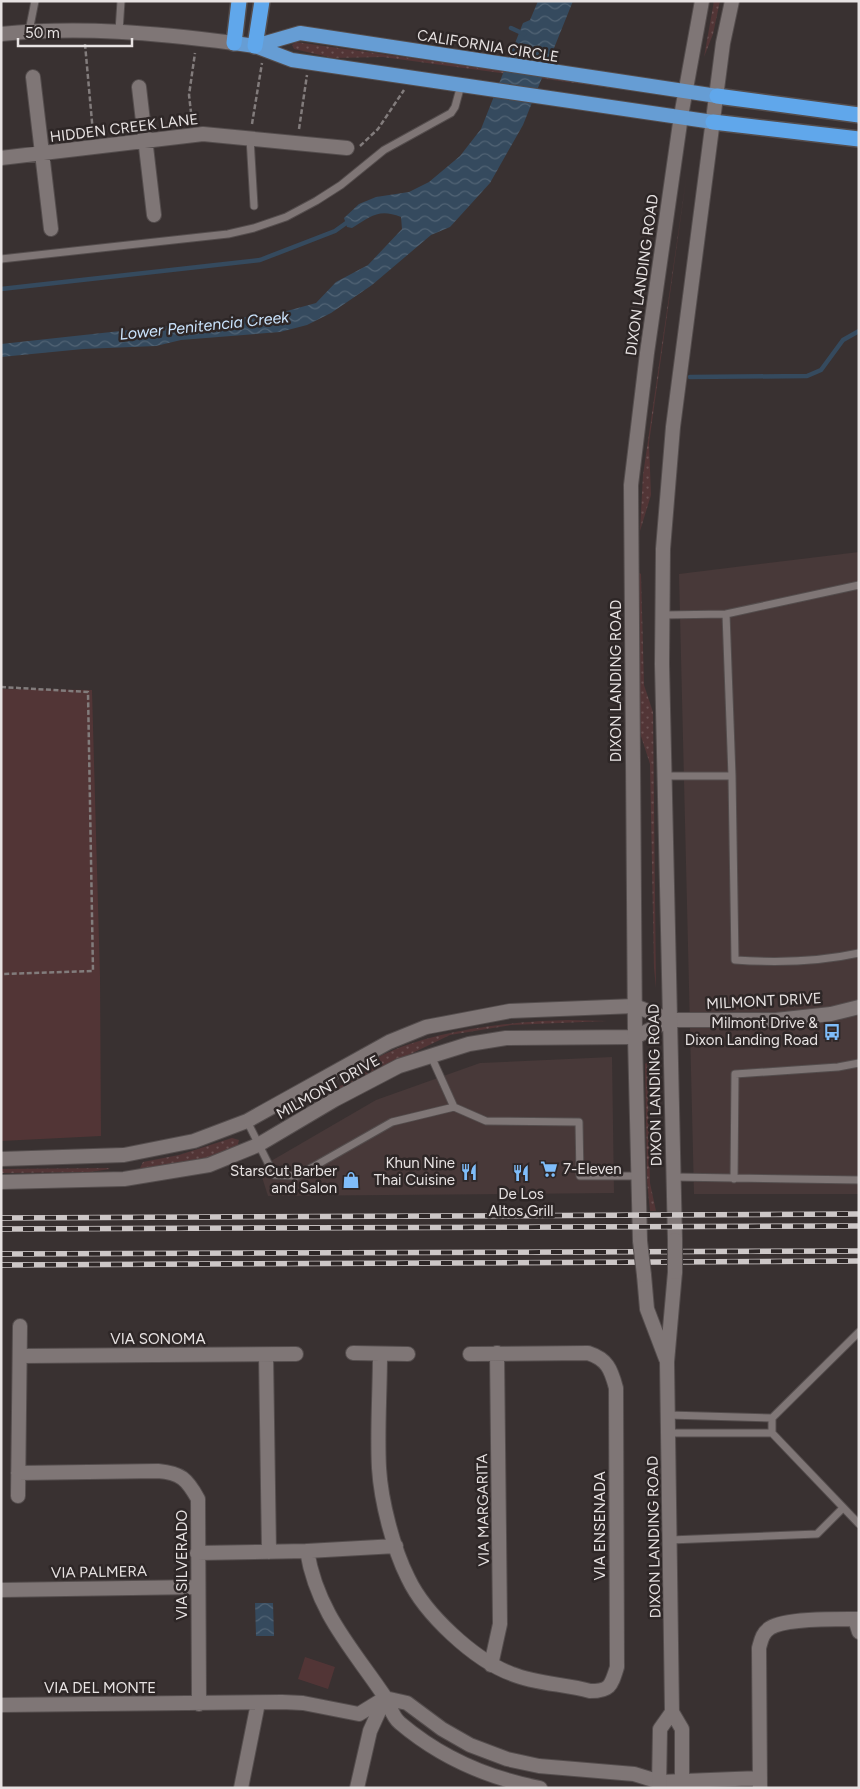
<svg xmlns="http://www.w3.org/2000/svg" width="860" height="1789" viewBox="0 0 860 1789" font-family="Figtree,sans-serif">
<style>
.built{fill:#483939}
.grass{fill:url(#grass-dots)}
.park{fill:#523536}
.water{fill:url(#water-waves)}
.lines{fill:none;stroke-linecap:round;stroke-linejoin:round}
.stream{stroke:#354a5e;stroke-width:4.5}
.service-casing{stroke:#544d4d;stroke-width:9}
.minor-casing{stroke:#544d4d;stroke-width:16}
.tertiary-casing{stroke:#544d4d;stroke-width:16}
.secondary-casing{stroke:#544d4d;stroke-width:16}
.trunk-casing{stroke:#544d4d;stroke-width:16}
.motorway-casing{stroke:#544d4d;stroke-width:18}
.path{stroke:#827c7c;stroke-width:2.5;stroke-dasharray:5 2.5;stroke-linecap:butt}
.service{stroke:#7f7676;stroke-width:7}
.minor{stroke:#7f7676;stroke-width:14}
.tertiary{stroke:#7f7676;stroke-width:14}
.secondary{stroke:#7f7676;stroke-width:14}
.trunk{stroke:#669dd4;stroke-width:14}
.motorway{stroke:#60a7eb;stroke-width:15}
.rail-casing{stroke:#cdc7c7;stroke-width:5.5}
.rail{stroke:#2e2727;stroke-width:4;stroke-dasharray:11;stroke-linecap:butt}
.secondary-bridge-casing{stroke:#544d4d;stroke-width:16;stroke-linecap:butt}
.secondary-bridge{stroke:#7f7676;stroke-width:14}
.labels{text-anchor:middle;stroke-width:5;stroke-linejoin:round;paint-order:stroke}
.street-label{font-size:15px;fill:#e7e2e2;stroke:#2e2727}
.poi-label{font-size:15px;fill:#e7e2e2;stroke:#2e2727;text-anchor:end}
.water-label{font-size:16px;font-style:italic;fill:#cae3fc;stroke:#2e2727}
</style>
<defs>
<pattern id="grass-dots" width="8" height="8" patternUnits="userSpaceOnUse" patternTransform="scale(1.25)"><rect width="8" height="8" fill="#523536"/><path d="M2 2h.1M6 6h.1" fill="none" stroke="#6b5253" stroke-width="1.8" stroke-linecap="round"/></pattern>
<pattern id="water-waves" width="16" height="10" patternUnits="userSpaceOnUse" patternTransform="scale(1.25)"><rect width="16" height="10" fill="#354a5e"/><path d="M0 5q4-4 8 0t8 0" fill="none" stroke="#526475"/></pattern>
</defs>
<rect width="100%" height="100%" fill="#393131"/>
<!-- built -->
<path class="built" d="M859 552V1194H694L679 574Z
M612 1057 614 1193 268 1196 259 1168 376 1100 480 1063Z"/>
<!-- grass -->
<path class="grass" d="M714 1H720L713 34 704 57Z
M296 42 631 89 634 91 383 57 333 58 294 49 292 45Z
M687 173 649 443 651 495 640 531 643 475Z
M638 572 641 574 644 685 653 712 656 988 654 968 650 764 640 733Z
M568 1020 607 1021 511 1025 450 1035 367 1075 268 1132 350 1080C387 1033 511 1021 568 1020Z
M647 1062 650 1183 656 1211H650L647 1181 645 1064Z
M232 1138 239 1140 237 1148 198 1161 141 1171 140 1168 143 1162 179 1155Z
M1 1169 108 1168 110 1169 90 1172 1 1173Z"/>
<!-- park -->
<path class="park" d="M1 689 92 690 100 976 101 1136 1 1141Z
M305 1657 335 1667 328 1689 298 1679Z"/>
<!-- water -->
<path class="water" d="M538 1H573L523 125 490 183 450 227 431 235 372 285 331 313 307 325 280 332 181 340 156 346 83 349 1 357V344L276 314 316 303 336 282 368 265 402 229 401 217C379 208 371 216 352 228L347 227 344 218 359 204 376 197 409 192 429 182 460 156 481 129 523 23 530 20Z
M255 1603H273L274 1636H256Z"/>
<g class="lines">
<!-- stream -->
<path class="stream" d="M511 28 524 34
M1 289 260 260 335 231 349 221
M690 377 807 376 821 370 843 340 859 331"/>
<!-- service casing -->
<g class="service-casing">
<path id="service" d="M29 31 35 1
M119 31 121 1
M250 138 254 206
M1 259 228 234 254 228 286 217 316 201 341 185 384 150 451 113 455 107 461 85
M859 585 726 614 732 776 735 960C777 963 818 962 859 953
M664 615 726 614
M664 776H732
M431 1056 454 1107
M247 1121 274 1175 297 1176 392 1122 454 1107 486 1121 579 1122 580 1176H637
M674 1177 859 1180
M734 1179 735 1074 838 1067 859 1063
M859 1332 772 1418V1433L859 1524
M668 1415 772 1418
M668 1433H772
M670 1540 817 1534 843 1508"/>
</g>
<!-- minor casing -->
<g class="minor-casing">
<path id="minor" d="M33 77 51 229
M139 87 154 215
M1 158 203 134 347 148
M353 1353 408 1354
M380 1354C380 1392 377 1430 379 1468 381 1501 393 1548 408 1578 425 1614 474 1660 512 1674 536 1684 565 1684 590 1691 610 1691 611 1686 617 1667L616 1388C611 1369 607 1359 588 1353L470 1354
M266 1355 269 1552
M20 1356 296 1354
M18 1473 158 1471C181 1473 187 1479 198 1499L199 1704
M18 1496 20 1326
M307 1551C317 1612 352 1648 385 1697 390 1705 392 1717 400 1723 440 1757 488 1778 540 1788
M197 1553 307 1551 396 1546
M1 1590 197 1587
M855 1619 859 1632
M491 1665 500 1624 497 1353
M385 1698 407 1703 442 1729 470 1745 507 1759 539 1766 634 1774 660 1782 760 1778
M1 1705 282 1702 303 1703 359 1714 385 1698
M241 1788 258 1703
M357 1788 370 1731 385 1698
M760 1788 759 1648C761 1641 762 1633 770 1628 785 1618 839 1619 859 1619"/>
</g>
<!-- tertiary casing -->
<g class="tertiary-casing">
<path id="tertiary" d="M1 34C80 26 156 33 234 43
M1 1159 124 1155 194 1141 247 1121 389 1042 426 1027 510 1011 635 1006 670 1020H776L831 1014 859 1007
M1 1182 124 1179 209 1165 258 1145 334 1100 399 1066 469 1044 506 1038 635 1037 670 1020"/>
</g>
<!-- secondary casing -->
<g class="secondary-casing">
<path id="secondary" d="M675 1240 662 664 663 549 673 427 723 43 732 1
M640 1241 635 1037 631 485 647 353 681 116 702 1
M675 1272 667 1362 672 1712 682 1729V1788
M644 1275 647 1309 666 1359
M659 1788 660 1729 672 1712"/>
</g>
<!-- trunk casing -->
<g class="trunk-casing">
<path id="trunk" d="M234 43 255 46 292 60 713 122
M255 46 300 33 717 96"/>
</g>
<!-- motorway casing -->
<g class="motorway-casing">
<path id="motorway" d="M234 43 239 1
M255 46 262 1
M717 96 859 115
M713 122 859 139"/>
</g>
<!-- path -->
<path class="path" d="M85 44 93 133
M192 121 189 95 195 53
M252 124 262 63
M299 129 307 75
M360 146 378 129 404 90
M1 687 88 692 93 971 1 974"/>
<!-- service -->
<use href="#service" class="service"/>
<!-- minor -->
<use href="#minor" class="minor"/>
<!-- tertiary -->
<use href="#tertiary" class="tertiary"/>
<!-- secondary -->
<use href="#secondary" class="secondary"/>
<!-- trunk -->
<use href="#trunk" class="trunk"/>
<!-- motorway -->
<use href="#motorway" class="motorway"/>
<!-- rail casing -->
<g class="rail-casing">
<path id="rail" d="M1 1218 859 1214
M1 1229 859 1226
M1 1254 859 1251
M1 1265 859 1261"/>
</g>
<!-- rail -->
<use href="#rail" class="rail"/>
<!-- secondary-bridge casing -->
<g class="secondary-bridge-casing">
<path id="secondary-bridge" d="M675 1240V1272
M640 1241 644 1275"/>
</g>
<!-- secondary-bridge -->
<use href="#secondary-bridge" class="secondary-bridge"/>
</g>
<!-- icons -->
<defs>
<g id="bus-bare" transform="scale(1.35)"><path d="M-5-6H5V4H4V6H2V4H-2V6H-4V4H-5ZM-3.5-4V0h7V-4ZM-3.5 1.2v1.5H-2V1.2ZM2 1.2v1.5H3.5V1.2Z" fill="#7fbdfa" stroke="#2e2727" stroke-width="2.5" paint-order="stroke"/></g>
<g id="supermarket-bare" transform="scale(1.35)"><path d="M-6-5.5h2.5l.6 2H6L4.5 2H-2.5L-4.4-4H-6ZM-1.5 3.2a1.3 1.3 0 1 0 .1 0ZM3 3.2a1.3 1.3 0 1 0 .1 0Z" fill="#7fbdfa" stroke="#2e2727" stroke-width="2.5" paint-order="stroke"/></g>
<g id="restaurant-bare" transform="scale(1.35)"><path d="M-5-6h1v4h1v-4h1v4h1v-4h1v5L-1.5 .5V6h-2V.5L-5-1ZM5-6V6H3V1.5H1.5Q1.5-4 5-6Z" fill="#7fbdfa" stroke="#2e2727" stroke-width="2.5" paint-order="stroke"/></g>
<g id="shop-bare" transform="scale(1.35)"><path d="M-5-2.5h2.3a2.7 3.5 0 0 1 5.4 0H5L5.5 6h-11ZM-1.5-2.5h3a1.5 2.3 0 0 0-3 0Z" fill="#7fbdfa" stroke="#2e2727" stroke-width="2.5" paint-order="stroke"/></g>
</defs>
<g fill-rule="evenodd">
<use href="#bus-bare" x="832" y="1032"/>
<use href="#supermarket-bare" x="549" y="1169"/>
<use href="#restaurant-bare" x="469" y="1172"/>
<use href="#restaurant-bare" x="521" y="1173"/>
<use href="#shop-bare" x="351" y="1180"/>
</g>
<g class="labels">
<!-- street labels -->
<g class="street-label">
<text transform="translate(488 46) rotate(9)" y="5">CALIFORNIA CIRCLE</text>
<text transform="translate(124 128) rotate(-7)" y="5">HIDDEN CREEK LANE</text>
<text transform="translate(642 275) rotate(-82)" y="5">DIXON LANDING ROAD</text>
<text transform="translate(616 681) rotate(-90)" y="5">DIXON LANDING ROAD</text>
<text transform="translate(764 1001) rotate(-3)" y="5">MILMONT DRIVE</text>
<text transform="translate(655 1085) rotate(-91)" y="5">DIXON LANDING ROAD</text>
<text transform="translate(328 1087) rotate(-29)" y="5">MILMONT DRIVE</text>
<text x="158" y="1344">VIA SONOMA</text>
<text transform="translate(483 1510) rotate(-91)" y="5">VIA MARGARITA</text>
<text transform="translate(600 1526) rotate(-90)" y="5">VIA ENSENADA</text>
<text transform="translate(654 1537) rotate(-91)" y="5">DIXON LANDING ROAD</text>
<text transform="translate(182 1565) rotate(-90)" y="5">VIA SILVERADO</text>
<text transform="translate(99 1572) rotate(-1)" y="5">VIA PALMERA</text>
<text x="100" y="1693">VIA DEL MONTE</text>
</g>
<!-- poi labels -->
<g class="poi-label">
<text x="818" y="1028">Milmont Drive &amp;<tspan x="818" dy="17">Dixon Landing Road</tspan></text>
<text x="455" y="1168">Khun Nine<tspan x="455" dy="17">Thai Cuisine</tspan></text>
<text x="563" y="1174" text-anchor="start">7-Eleven</text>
<text x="337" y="1176">StarsCut Barber<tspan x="337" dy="17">and Salon</tspan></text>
<text x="521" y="1199" text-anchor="middle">De Los<tspan x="521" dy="17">Altos Grill</tspan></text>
</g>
<!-- water labels -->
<g class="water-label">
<text transform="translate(204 325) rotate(-6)" y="6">Lower Penitencia Creek</text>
</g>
</g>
<!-- border -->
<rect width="860" height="1789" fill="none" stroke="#e7e2e2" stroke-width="5"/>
<!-- scale -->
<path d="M18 38v8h114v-8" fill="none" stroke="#e7e2e2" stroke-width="2.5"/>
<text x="25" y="38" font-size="15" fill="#e7e2e2" stroke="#2e2727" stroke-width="4" paint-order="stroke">50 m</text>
</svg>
